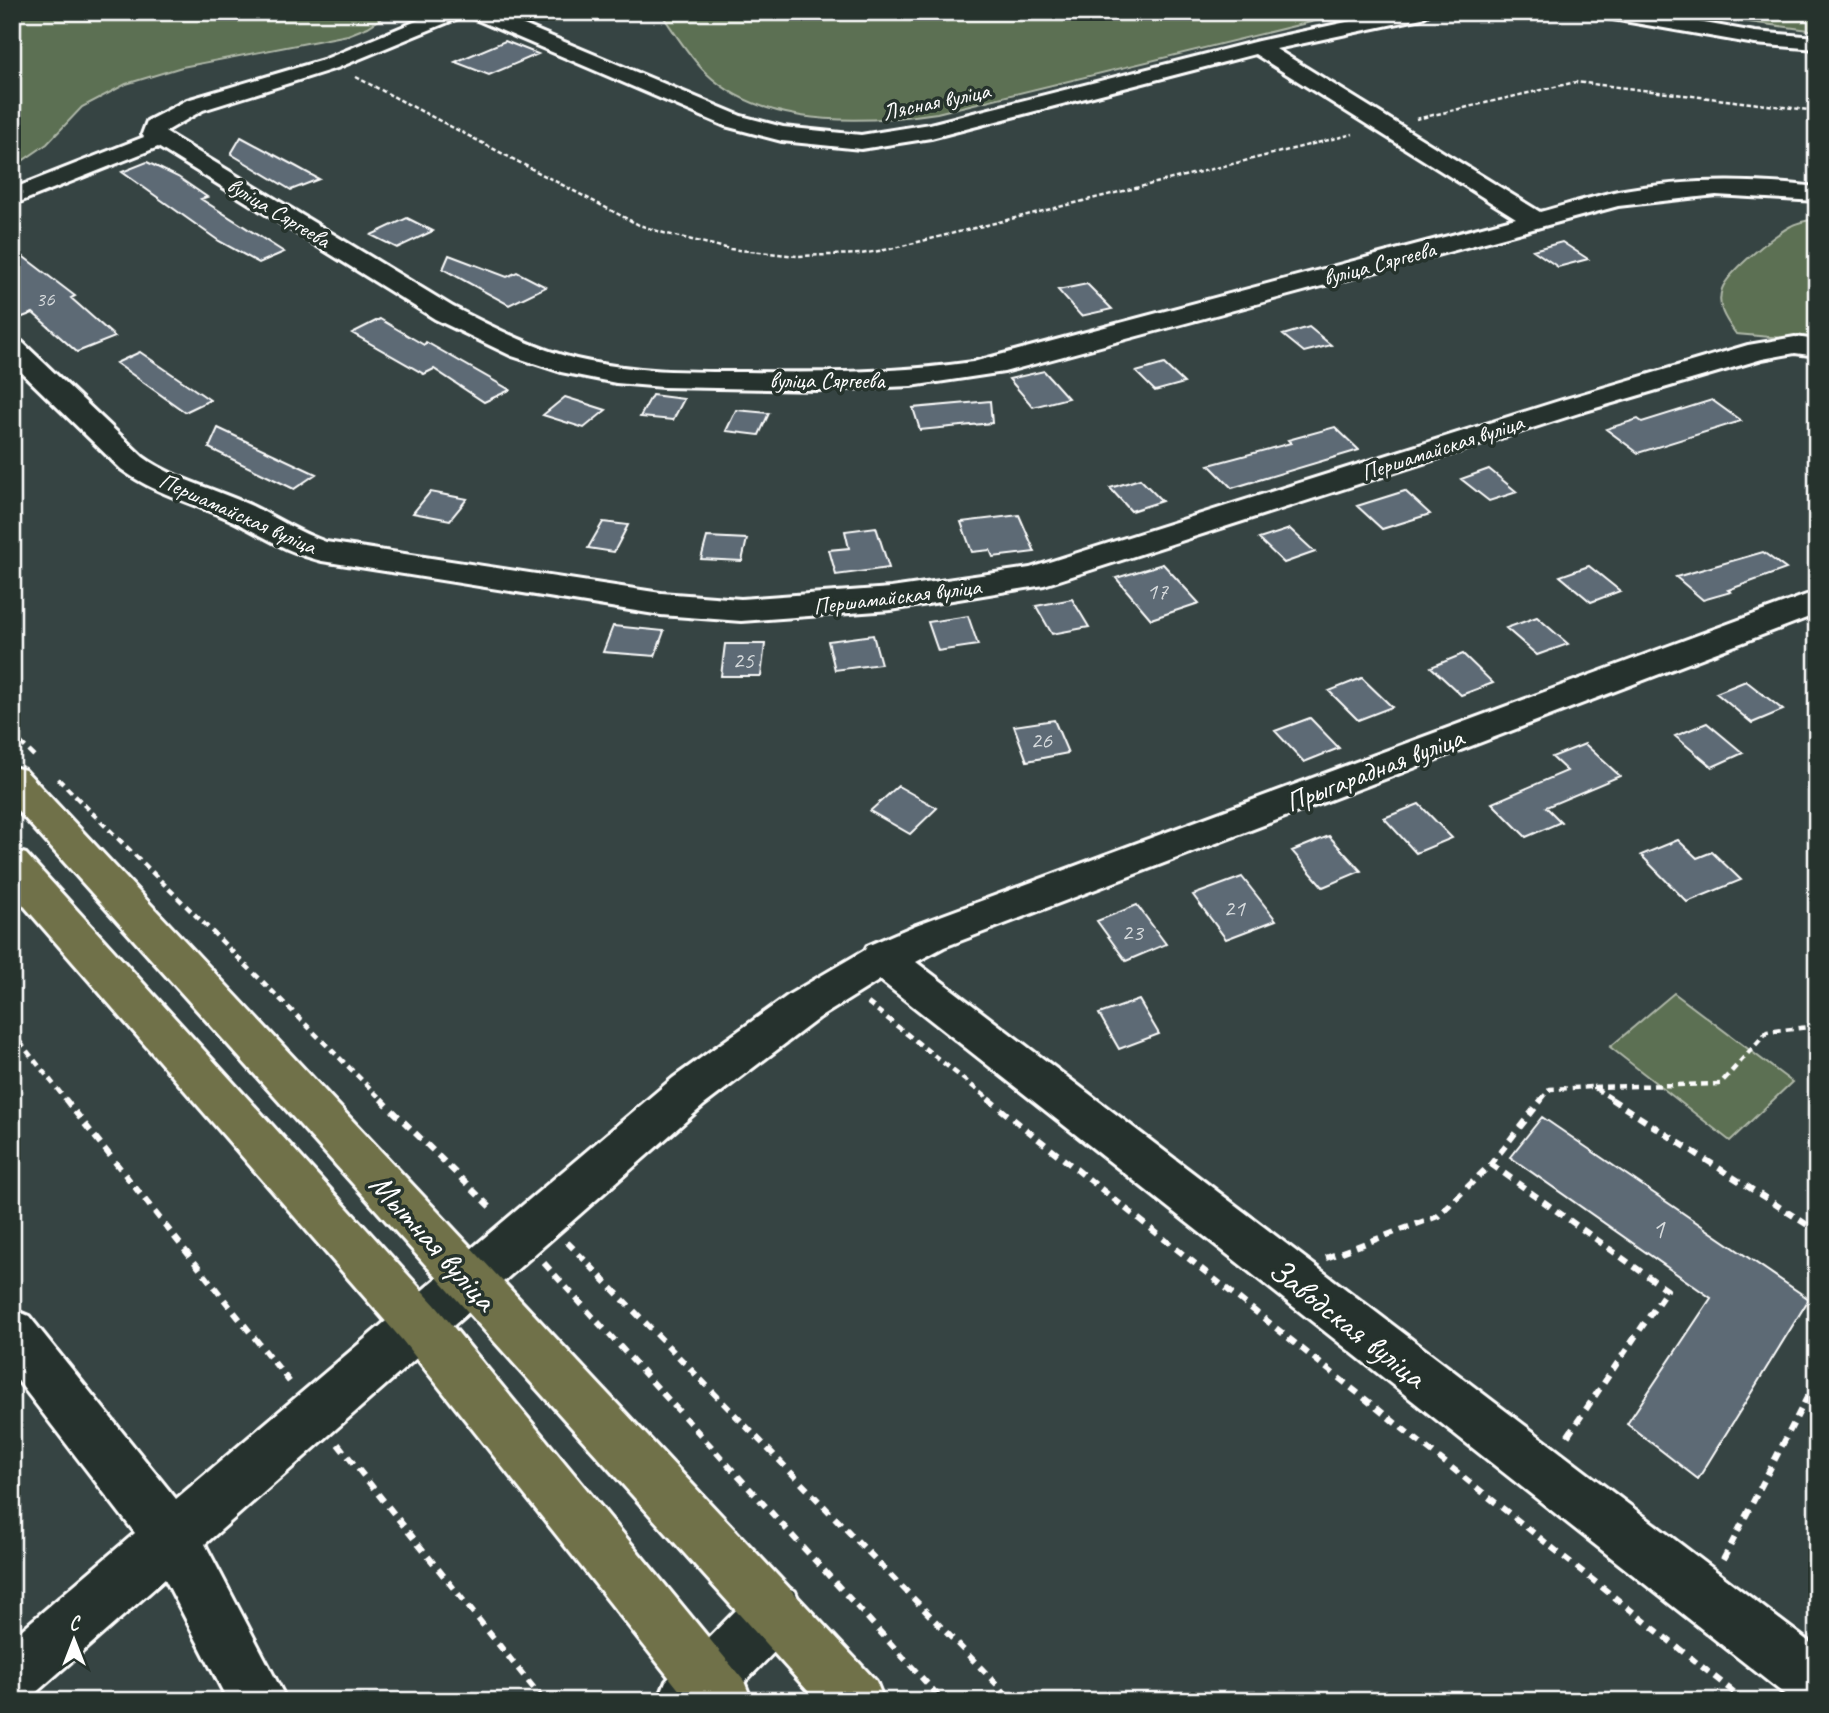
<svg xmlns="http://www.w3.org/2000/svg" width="1829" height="1713" viewBox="0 0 1829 1713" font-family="Caveat,sans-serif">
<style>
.green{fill:#5c6f52;stroke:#aeb7a8;stroke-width:2}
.building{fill:#5d6b75;stroke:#fff;stroke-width:2}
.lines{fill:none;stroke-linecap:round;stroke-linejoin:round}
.minor-casing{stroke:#fff;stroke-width:6}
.major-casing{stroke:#fff;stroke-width:6}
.path-far2{stroke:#fff;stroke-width:2.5;stroke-dasharray:4.5 2.5;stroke-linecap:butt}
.path-far1{stroke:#fff;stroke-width:4.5;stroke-dasharray:7 5;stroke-linecap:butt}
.path{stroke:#fff;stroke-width:6;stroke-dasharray:9 7;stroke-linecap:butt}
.minor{fill:#26332d;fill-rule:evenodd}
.major{fill:#6f714a;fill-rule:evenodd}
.labels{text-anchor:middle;stroke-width:7;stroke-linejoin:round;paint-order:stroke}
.far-number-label{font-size:21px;fill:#d6dadc}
.far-street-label{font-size:23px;fill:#fff;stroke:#26332d}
.number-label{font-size:24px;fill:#d6dadc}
.street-label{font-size:28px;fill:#fff;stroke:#26332d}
.near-number-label{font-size:28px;fill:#d6dadc}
.near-street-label{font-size:33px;fill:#fff;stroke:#26332d}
</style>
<rect width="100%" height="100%" fill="#364443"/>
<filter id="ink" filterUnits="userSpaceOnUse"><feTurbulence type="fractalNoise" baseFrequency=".0143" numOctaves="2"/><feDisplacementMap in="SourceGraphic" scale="14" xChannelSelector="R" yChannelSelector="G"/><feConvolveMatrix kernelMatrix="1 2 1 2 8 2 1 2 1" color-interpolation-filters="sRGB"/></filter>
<g filter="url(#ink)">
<!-- green -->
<path class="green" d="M12 12H391L368 27 348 35 182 67 126 84 82 107 47 144 12 168Z
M660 12H1352L937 113C864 124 764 129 706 73 688 55 675 33 660 12Z
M1675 12H1817V31Z
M1817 218V341L1736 334C1726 320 1716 307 1722 289 1728 272 1774 235 1791 226 1798 222 1808 221 1817 218Z
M1674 993 1792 1082 1730 1141 1610 1047Z"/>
<!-- building -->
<path class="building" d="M505 41 538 54 489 75 455 62Z
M241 137 297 167 319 179 291 190 231 154Z
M147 162 178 177 207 197 201 199 284 252 259 263 219 241 122 172Z
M407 218 433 231 397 248 371 235Z
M1562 242 1588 259 1558 267 1533 250Z
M12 248 75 296 71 298 115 337 77 352 33 313 12 321Z
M449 255 507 277 517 272 546 287 509 305 443 269Z
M1087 284 1112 309 1081 316 1058 290Z
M380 319 424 345 426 342 510 390 484 402 434 369 424 374 352 333Z
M1309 327 1331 345 1304 352 1283 335Z
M140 352 210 400 185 412 116 363Z
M1164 364 1184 383 1155 391 1136 372Z
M1044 371 1068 398 1033 407 1009 379Z
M652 395 684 399 673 420 640 417Z
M565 397 606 410 584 428 543 415Z
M1712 400 1741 421 1638 453 1606 429 1638 419 1642 422Z
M990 401 992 423 920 430 913 408Z
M736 410 769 413 759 435 726 431Z
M1335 427 1359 450 1232 488 1209 465 1291 443 1288 440Z
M218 428 316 474 294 489 209 448Z
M1489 469 1517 492 1489 501 1461 479Z
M1140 479 1162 501 1131 511 1110 488Z
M1405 491 1430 514 1382 529 1357 506Z
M430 492 467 499 450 520 413 513Z
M1019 515 1035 552 993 557 990 550 972 552 961 522Z
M603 522 628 525 614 552 588 548Z
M876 527 889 568 836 575 829 550 849 548 845 531Z
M1290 529 1315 552 1284 563 1259 539Z
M707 537 747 539 742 561 701 559Z
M1763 552 1786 569 1728 590 1731 592 1703 600 1676 577Z
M1163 564 1199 603 1151 619 1116 578Z
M1589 566 1620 591 1591 602 1560 576Z
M1072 599 1089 627 1052 634 1036 606Z
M968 616 978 645 938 651 928 622Z
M1537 617 1568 644 1537 655 1506 628Z
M613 626 664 631 655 656 603 652Z
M873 635 881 664 835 670 828 641Z
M725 644H765L761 676H721Z
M1463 654 1493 683 1461 695 1431 667Z
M1362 678 1392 707 1358 720 1329 691Z
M1746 681 1783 710 1752 723 1716 693Z
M1310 718 1339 748 1304 762 1275 731Z
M1054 720 1068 753 1027 761 1014 726Z
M1707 723 1743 753 1712 767 1675 736Z
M1585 744 1620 776 1546 807 1561 822 1526 837 1492 803 1567 771 1552 757Z
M898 786 937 808 910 834 870 811Z
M1419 804 1452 838 1416 853 1384 818Z
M1329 836 1361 871 1323 887 1292 851Z
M1678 840 1697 858 1712 852 1741 880 1687 902 1641 855Z
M1242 877 1276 920 1226 939 1193 895Z
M1137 905 1166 944 1126 961 1097 921Z
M1139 1000 1159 1034 1119 1049 1099 1014Z
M1542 1117 1809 1299 1698 1479 1627 1424 1711 1298 1510 1157Z"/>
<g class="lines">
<!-- minor casing -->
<g class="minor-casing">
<path id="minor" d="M438 12H493L741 116 783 127 861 135 930 124 1258 41 1393 12H1432L1422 18 1276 49 1540 212C1566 205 1592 197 1618 191 1684 179 1750 179 1817 187V201L1716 195 1618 206 1004 372 911 386 818 390 663 387 616 383 561 372 512 356 435 319 158 147 12 205V189L144 137 142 134 147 121 187 100 323 60ZM466 13 468 16 725 126 782 141 861 149 931 138 1255 54 1516 218 973 362C897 373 822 373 745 372 689 372 631 372 576 359 533 348 493 327 453 307L165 132 203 110 337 68 463 16Z
M1597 12H1642L1755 32 1817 37V49L1755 44 1607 18Z
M1795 337 1817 340V356L1795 353 1762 359 1582 412 1044 585 891 610 741 621 661 615 322 561C283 551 263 535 229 519 193 503 153 493 121 469L12 363V340L22 342 143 457C175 480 216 489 252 506 277 518 299 533 326 542L661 593 741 599 891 588 1030 568 1562 400 1748 345Z
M1817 591V614L944 947 916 962 1817 1648V1701H1793L880 980 819 1018 704 1105 205 1544 287 1701H228L165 1579 32 1696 12 1701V1638L135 1533 12 1373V1309L29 1316 176 1499 673 1078 790 994 865 950 867 946 916 925Z
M775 1583 795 1591 803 1611 795 1631 726 1701H658L666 1681 755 1591Z"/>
</g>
<!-- major casing -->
<g class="major-casing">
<path id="major" d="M12 767 25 770 876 1681 884 1701H817L12 804Z
M12 850 26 854 436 1306 744 1681 752 1701H688L402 1340 12 892Z"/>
</g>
<!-- path-far2 -->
<path class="path-far2" d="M356 77 639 225 667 234 730 249 797 256 861 254 890 249 1353 134
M1416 119 1576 82 1817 111"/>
<!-- path-far1 -->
<path class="path-far1" d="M12 734 36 758
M58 779 382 1100
M868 1003 990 1100
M12 1032 66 1100
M1593 1087 1720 1084 1767 1032 1817 1026
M1541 1100 1550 1089 1593 1087 1614 1100"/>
<!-- path -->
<path class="path" d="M65 1099 292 1385
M381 1099 494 1211
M988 1099 1745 1701
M1611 1099 1817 1231
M1491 1164 1667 1290 1565 1440
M567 1242 1013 1701
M1326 1258 1438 1216 1491 1164 1542 1099
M544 1263 943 1701
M338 1444 544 1701
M1723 1560 1817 1378"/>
<!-- minor -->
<use href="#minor" class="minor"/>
<!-- major -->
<use href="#major" class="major"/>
</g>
</g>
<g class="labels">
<!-- far-number labels -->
<g class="far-number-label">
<text x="45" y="306">36</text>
</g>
<!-- far-street labels -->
<g class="far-street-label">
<text transform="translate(936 101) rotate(-12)" y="8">Лясная вуліца</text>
<text transform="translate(279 212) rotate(31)" y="8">вуліца Сяргеева</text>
<text transform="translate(1379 263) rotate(-15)" y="8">вуліца Сяргеева</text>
<text x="827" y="388">вуліца Сяргеева</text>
<text transform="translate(1442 447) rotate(-18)" y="8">Першамайская вуліца</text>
<text transform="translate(238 513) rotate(24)" y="8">Першамайская вуліца</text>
<text transform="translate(897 596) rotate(-7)" y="8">Першамайская вуліца</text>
</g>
<!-- number labels -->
<g class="number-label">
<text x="1157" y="599">17</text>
<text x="743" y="668">25</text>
<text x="1041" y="748">26</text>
<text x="1234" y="916">21</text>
<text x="1132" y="940">23</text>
</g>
<!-- street labels -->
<g class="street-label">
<text transform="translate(1374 769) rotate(-21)" y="10">Прыгарадная вуліца</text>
</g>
<!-- near-number labels -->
<g class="near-number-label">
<text x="1658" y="1238">1</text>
</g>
<!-- near-street labels -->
<g class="near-street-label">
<text transform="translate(434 1241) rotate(48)" y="12">Мытная вуліца</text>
<text transform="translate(1348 1322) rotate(38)" y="12">Заводская вуліца</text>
</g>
</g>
<!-- margin -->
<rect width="1829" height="1713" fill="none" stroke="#26332d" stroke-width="42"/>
<rect x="21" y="21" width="1787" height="1671" fill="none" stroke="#fff" stroke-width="2.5" filter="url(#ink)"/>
<!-- north arrow -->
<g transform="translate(74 1640)" stroke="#26332d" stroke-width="5" paint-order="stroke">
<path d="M0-5L12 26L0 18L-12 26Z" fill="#ffffff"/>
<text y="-10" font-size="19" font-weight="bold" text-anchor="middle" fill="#ffffff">С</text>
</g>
</svg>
